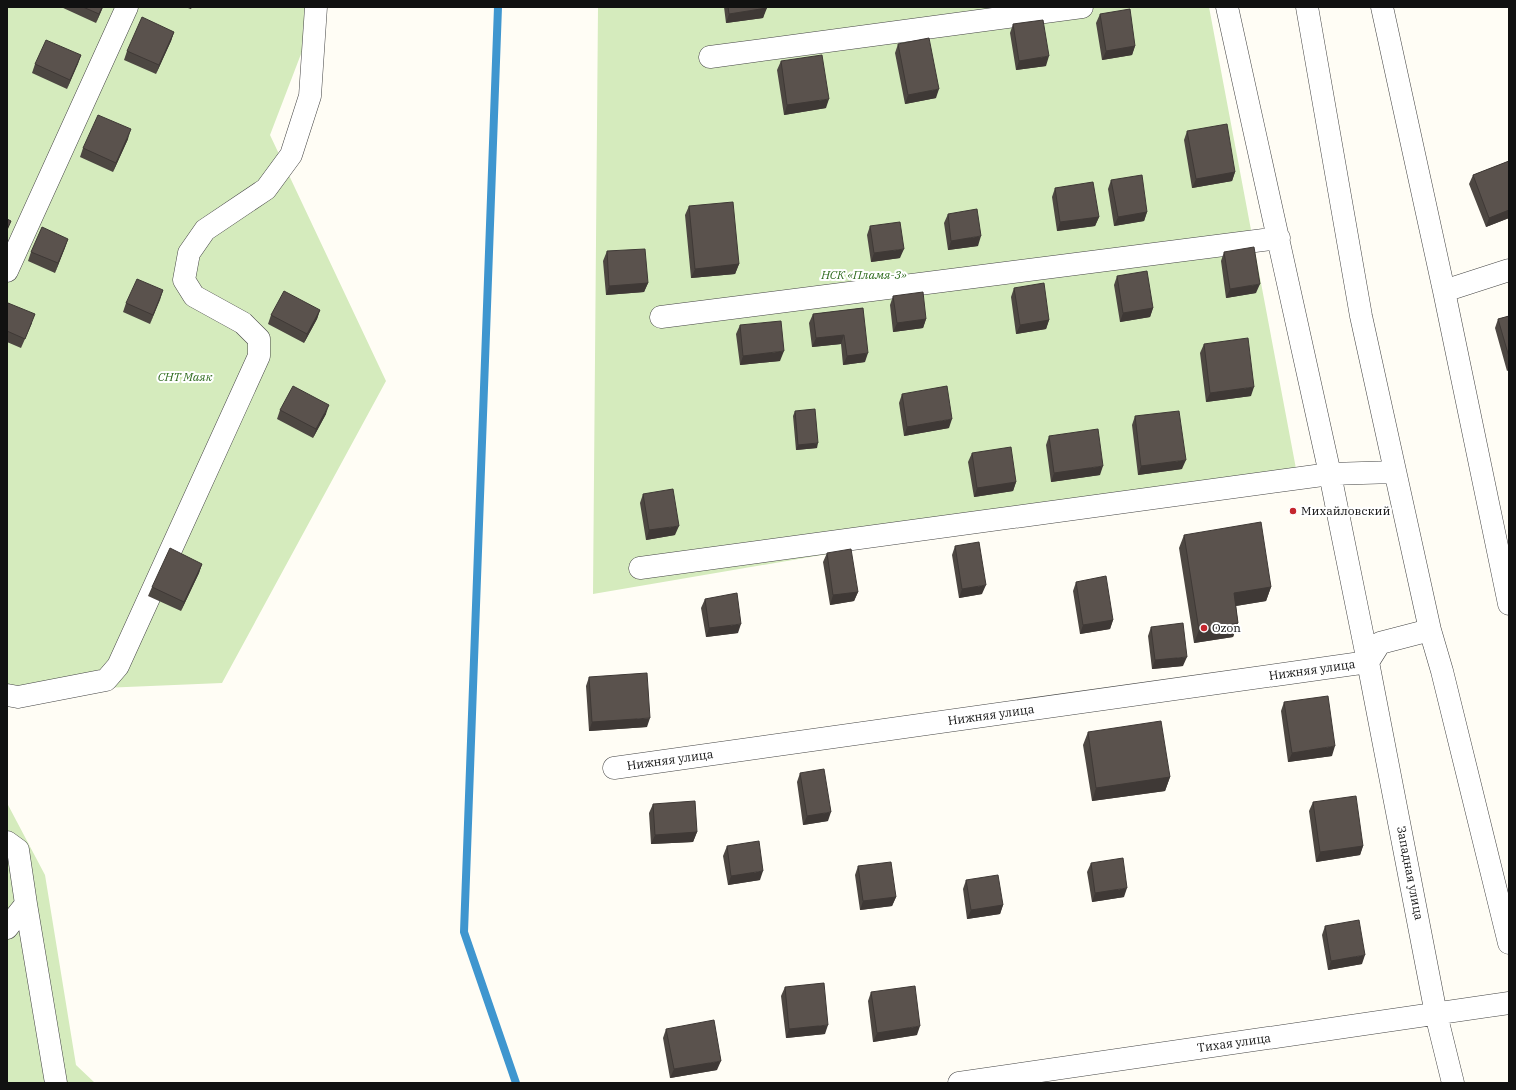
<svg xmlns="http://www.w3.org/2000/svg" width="1516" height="1090" viewBox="0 0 1516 1090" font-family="'IBM Plex Serif',serif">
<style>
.green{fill:#d5ebbd}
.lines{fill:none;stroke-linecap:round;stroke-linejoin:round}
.stream{stroke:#3f96cf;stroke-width:8}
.minor-casing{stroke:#444;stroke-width:23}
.minor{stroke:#fff;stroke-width:22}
.wall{fill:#4d4742}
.shaded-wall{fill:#3f3936}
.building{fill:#5a524d;stroke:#3f3936}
.poi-dot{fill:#c4262e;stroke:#fff;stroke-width:1.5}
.labels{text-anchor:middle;stroke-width:4;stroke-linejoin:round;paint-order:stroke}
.park-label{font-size:12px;font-style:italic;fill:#2f6b1f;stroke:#fff}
.poi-label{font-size:12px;fill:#111;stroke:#fff;text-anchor:start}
.street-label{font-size:12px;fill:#111;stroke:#fff}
</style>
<rect width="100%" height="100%" fill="#fffdf5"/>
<!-- green -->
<path class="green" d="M7 7H319L270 135 386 381 222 683 7 692Z
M598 7H1209L1297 474 593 594Z
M7 803 45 875 76 1065 95 1083H7Z"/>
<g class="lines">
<!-- stream -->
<path class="stream" d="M498 7 464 932 516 1083"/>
<!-- minor casing -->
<g class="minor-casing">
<path id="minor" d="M1227 7 1330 474 1368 662 1380 643 1430 630
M1307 7 1361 316 1430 630 1442 671 1509 943
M1382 7 1444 291 1509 604
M710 57 1082 7
M7 271 127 7
M1444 291 1509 270
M661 317 1279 238
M640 568 1330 474 1395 472
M7 695 18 697 106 680 118 666 259 356V339L243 323 194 296 184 280 189 253 205 230 266 189 291 155 310 96 316 7
M614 768 1368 662 1436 1014 1453 1083
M7 842 18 850 26 904 7 928
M26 904 56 1083
M959 1083 1509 1003"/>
</g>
<!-- minor -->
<use href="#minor" class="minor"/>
</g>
<!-- wall -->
<path class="wall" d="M61 7H103L96 23Z
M185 7H192L191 9Z
M724 7H766L763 18 726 23Z
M1100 14 1135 46 1132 55 1102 60 1096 23Z
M1013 24 1046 66 1016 70 1010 33Z
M174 32 171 41 156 74 124 60 127 51Z
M898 44 936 98 905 104 895 53Z
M81 55 67 89 32 73 35 64Z
M781 61 826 108 784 115 777 70Z
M1187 131 1235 172 1232 181 1192 188 1184 140Z
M128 139 113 172 80 157 83 148Z
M1509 161V218L1486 227 1469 184 1473 175Z
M1111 180 1147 212 1144 221 1114 226 1108 189Z
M1055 188 1099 217 1095 226 1057 231 1052 197Z
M689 206 739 264 735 274 691 278 685 215Z
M948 214 978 246 948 250 944 223Z
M870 226 900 258 871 262 867 235Z
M68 239 55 273 28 261 31 252Z
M607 251 648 283 644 292 606 295 603 261Z
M1224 252 1256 293 1226 298 1221 261Z
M1117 276 1153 308 1150 317 1120 322 1114 285Z
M1014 288 1049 320 1046 329 1016 334 1011 297Z
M163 290 150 324 123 312 126 303Z
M893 296 926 319 923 328 893 332 890 305Z
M7 306 32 323 21 348 7 342Z
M863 308 865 362 843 365 841 344 812 347 809 323 813 314Z
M320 310 317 319 304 343 268 324 271 315Z
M1509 316V370L1507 371 1495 328 1498 319Z
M740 325 780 361 740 365 736 334Z
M1204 344 1251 396 1206 402 1200 353Z
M902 394 949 428 904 436 899 403Z
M280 410 326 414 313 438 277 419Z
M795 411 817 448 796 450 793 416Z
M1135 416 1182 469 1138 475 1132 425Z
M1049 436 1100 475 1051 482 1046 445Z
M972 453 1016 482 1013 491 974 497 968 462Z
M643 494 675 535 646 540 640 503Z
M1184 535 1271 587 1266 601 1236 606 1238 623 1233 637 1194 643 1179 548Z
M955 546 982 594 959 598 952 555Z
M827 553 858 592 854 601 830 605 823 562Z
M202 564 199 573 181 611 148 596 152 587Z
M1076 582 1113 620 1110 629 1080 634 1073 591Z
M705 599 738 633 706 637 701 608Z
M1151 627 1183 666 1152 669 1148 636Z
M589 677 647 727 589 731 586 686Z
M1284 702 1332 756 1288 762 1281 711Z
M1088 732 1170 777 1165 791 1092 801 1083 745Z
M800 773 828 821 803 825 797 782Z
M1313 802 1363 846 1360 855 1316 862 1309 811Z
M653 804 697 832 693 842 651 844 649 813Z
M727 846 760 880 728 885 723 856Z
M1091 863 1124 897 1092 902 1087 872Z
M858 866 896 897 892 906 860 910 855 875Z
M966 880 1003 905 1000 914 967 919 963 889Z
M1325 926 1362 964 1328 970 1322 935Z
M785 987 825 1034 786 1038 781 996Z
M871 992 917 1035 873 1042 868 1001Z
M666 1029 717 1070 670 1078 663 1038Z"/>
<!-- shaded-wall -->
<path class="shaded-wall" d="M102 7H103L96 23 99 14Z
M767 8 763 18 726 23 729 14Z
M174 32 171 41 156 74 159 65Z
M1135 46 1132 55 1102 60 1106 51Z
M81 55 78 64 67 89 70 80Z
M1049 56 1046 66 1016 70 1019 61Z
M939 89 936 98 905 104 908 95Z
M829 99 826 108 784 115 787 105Z
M131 129 128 139 113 172 116 163Z
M1235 172 1232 181 1192 188 1196 179Z
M1509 210V218L1486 227 1489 218Z
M1147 212 1144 221 1114 226 1118 217Z
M1099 217 1095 226 1057 231 1060 222Z
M981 236 978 246 948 250 951 241Z
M68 239 65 248 55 273 58 263Z
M904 249 900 258 871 262 874 253Z
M739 264 735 274 691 278 695 269Z
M648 283 644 292 606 295 609 286Z
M1260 284 1256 293 1226 298 1230 289Z
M163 290 160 300 150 324 153 315Z
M1153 308 1150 317 1120 322 1123 313Z
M320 310 317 319 304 343 307 334Z
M926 319 923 328 893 332 897 323Z
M1049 320 1046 329 1016 334 1020 325Z
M844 335 841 344 812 347 816 338Z
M784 351 780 361 740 365 743 356Z
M868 353 865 362 843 365 847 356Z
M1254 387 1251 396 1206 402 1210 393Z
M329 405 326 414 313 438 316 429Z
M952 419 949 428 904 436 907 427Z
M818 443 817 448 796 450 798 445Z
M1186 460 1182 469 1138 475 1141 466Z
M1103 466 1100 475 1051 482 1054 473Z
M1016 482 1013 491 974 497 977 488Z
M679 526 675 535 646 540 649 530Z
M202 564 199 573 181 611 184 602Z
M986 585 982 594 959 598 962 589Z
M1271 587 1266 601 1229 607 1234 593Z
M858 592 854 601 830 605 833 595Z
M1113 620 1110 629 1080 634 1083 625Z
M1238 623 1233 637 1194 643 1199 630Z
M741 624 738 633 706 637 709 628Z
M1187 657 1183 666 1152 669 1155 660Z
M650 718 647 727 589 731 592 722Z
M1335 746 1332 756 1288 762 1292 753Z
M1170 777 1165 791 1092 801 1096 788Z
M831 812 828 821 803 825 807 816Z
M697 832 693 842 651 844 655 835Z
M1363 846 1360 855 1316 862 1320 852Z
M763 871 760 880 728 885 731 876Z
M1127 888 1124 897 1092 902 1095 893Z
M896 897 892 906 860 910 863 901Z
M1003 905 1000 914 967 919 971 910Z
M1365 955 1362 964 1328 970 1331 961Z
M828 1025 825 1034 786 1038 789 1029Z
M920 1026 917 1035 873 1042 877 1033Z
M721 1061 717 1070 670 1078 674 1069Z"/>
<!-- building -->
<path class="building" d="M83 7H102L99 14Z
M728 7H766L767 8 729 14Z
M1130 9 1135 46 1106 51 1100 14Z
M142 17 174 32 159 65 127 51Z
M1043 20 1049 56 1019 61 1013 24Z
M929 38 939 89 908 95 898 44Z
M46 40 81 55 70 80 35 64Z
M822 55 829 99 787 105 781 61Z
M98 115 131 129 116 163 83 148Z
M1227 124 1235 172 1196 179 1187 131Z
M1509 161V210L1489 218 1473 175Z
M1142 175 1147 212 1118 217 1111 180Z
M1093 182 1099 217 1060 222 1055 188Z
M733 202 739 264 695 269 689 206Z
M977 209 981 236 951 241 948 214Z
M7 219 11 221 7 230Z
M900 222 904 249 874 253 870 226Z
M42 227 68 239 58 263 31 252Z
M1254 247 1260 284 1230 289 1224 252Z
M645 249 648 283 609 286 607 251Z
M1147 271 1153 308 1123 313 1117 276Z
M137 279 163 290 153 315 126 303Z
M1044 283 1049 320 1020 325 1014 288Z
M284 291 320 310 307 334 271 315Z
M923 292 926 319 897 323 893 296Z
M8 303 35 314 25 339 7 331V306Z
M863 308 868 353 847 356 844 335 816 338 813 314Z
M1509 316V357L1498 319Z
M781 321 784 351 743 356 740 325Z
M1248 338 1254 387 1210 393 1204 344Z
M293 386 329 405 316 429 280 410Z
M947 386 952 419 907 427 902 394Z
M815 409 818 443 798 445 795 411Z
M1179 411 1186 460 1141 466 1135 416Z
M1098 429 1103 466 1054 473 1049 436Z
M1011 447 1016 482 977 488 972 453Z
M673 489 679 526 649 530 643 494Z
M1261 522 1271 587 1234 593 1238 623 1199 630 1184 535Z
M979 542 986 585 962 589 955 546Z
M170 548 202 564 184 602 152 587Z
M851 549 858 592 833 595 827 553Z
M1106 576 1113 620 1083 625 1076 582Z
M737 593 741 624 709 628 705 599Z
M1183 623 1187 657 1155 660 1151 627Z
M647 673 650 718 592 722 589 677Z
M1328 696 1335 746 1292 753 1284 702Z
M1161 721 1170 777 1096 788 1088 732Z
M824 769 831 812 807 816 800 773Z
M1356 796 1363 846 1320 852 1313 802Z
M695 801 697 832 655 835 653 804Z
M759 841 763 871 731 876 727 846Z
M1123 858 1127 888 1095 893 1091 863Z
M891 862 896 897 863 901 858 866Z
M998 875 1003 905 971 910 966 880Z
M1359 920 1365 955 1331 961 1325 926Z
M824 983 828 1025 789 1029 785 987Z
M915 986 920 1026 877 1033 871 992Z
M714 1020 721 1061 674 1069 666 1029Z"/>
<!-- markers -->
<g class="poi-dot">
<circle cx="1293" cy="511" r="4"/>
<circle cx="1204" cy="628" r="4"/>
</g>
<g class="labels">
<!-- park labels -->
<g class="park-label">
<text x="864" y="279">НСК «Пламя-3»</text>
<text x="185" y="381">СНТ Маяк</text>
</g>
<!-- poi labels -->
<g class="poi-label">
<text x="1301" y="515">Михайловский</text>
<text x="1212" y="632">Ozon</text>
</g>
<!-- street labels -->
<g class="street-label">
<text transform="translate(1312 670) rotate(-8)" y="4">Нижняя улица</text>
<text transform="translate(991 715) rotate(-8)" y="4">Нижняя улица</text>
<text transform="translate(670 760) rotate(-8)" y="4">Нижняя улица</text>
<text transform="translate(1410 873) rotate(79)" y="4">Западная улица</text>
<text transform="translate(1234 1043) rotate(-8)" y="4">Тихая улица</text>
</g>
</g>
<!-- border -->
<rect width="1516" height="1090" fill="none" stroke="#111111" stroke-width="16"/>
</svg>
